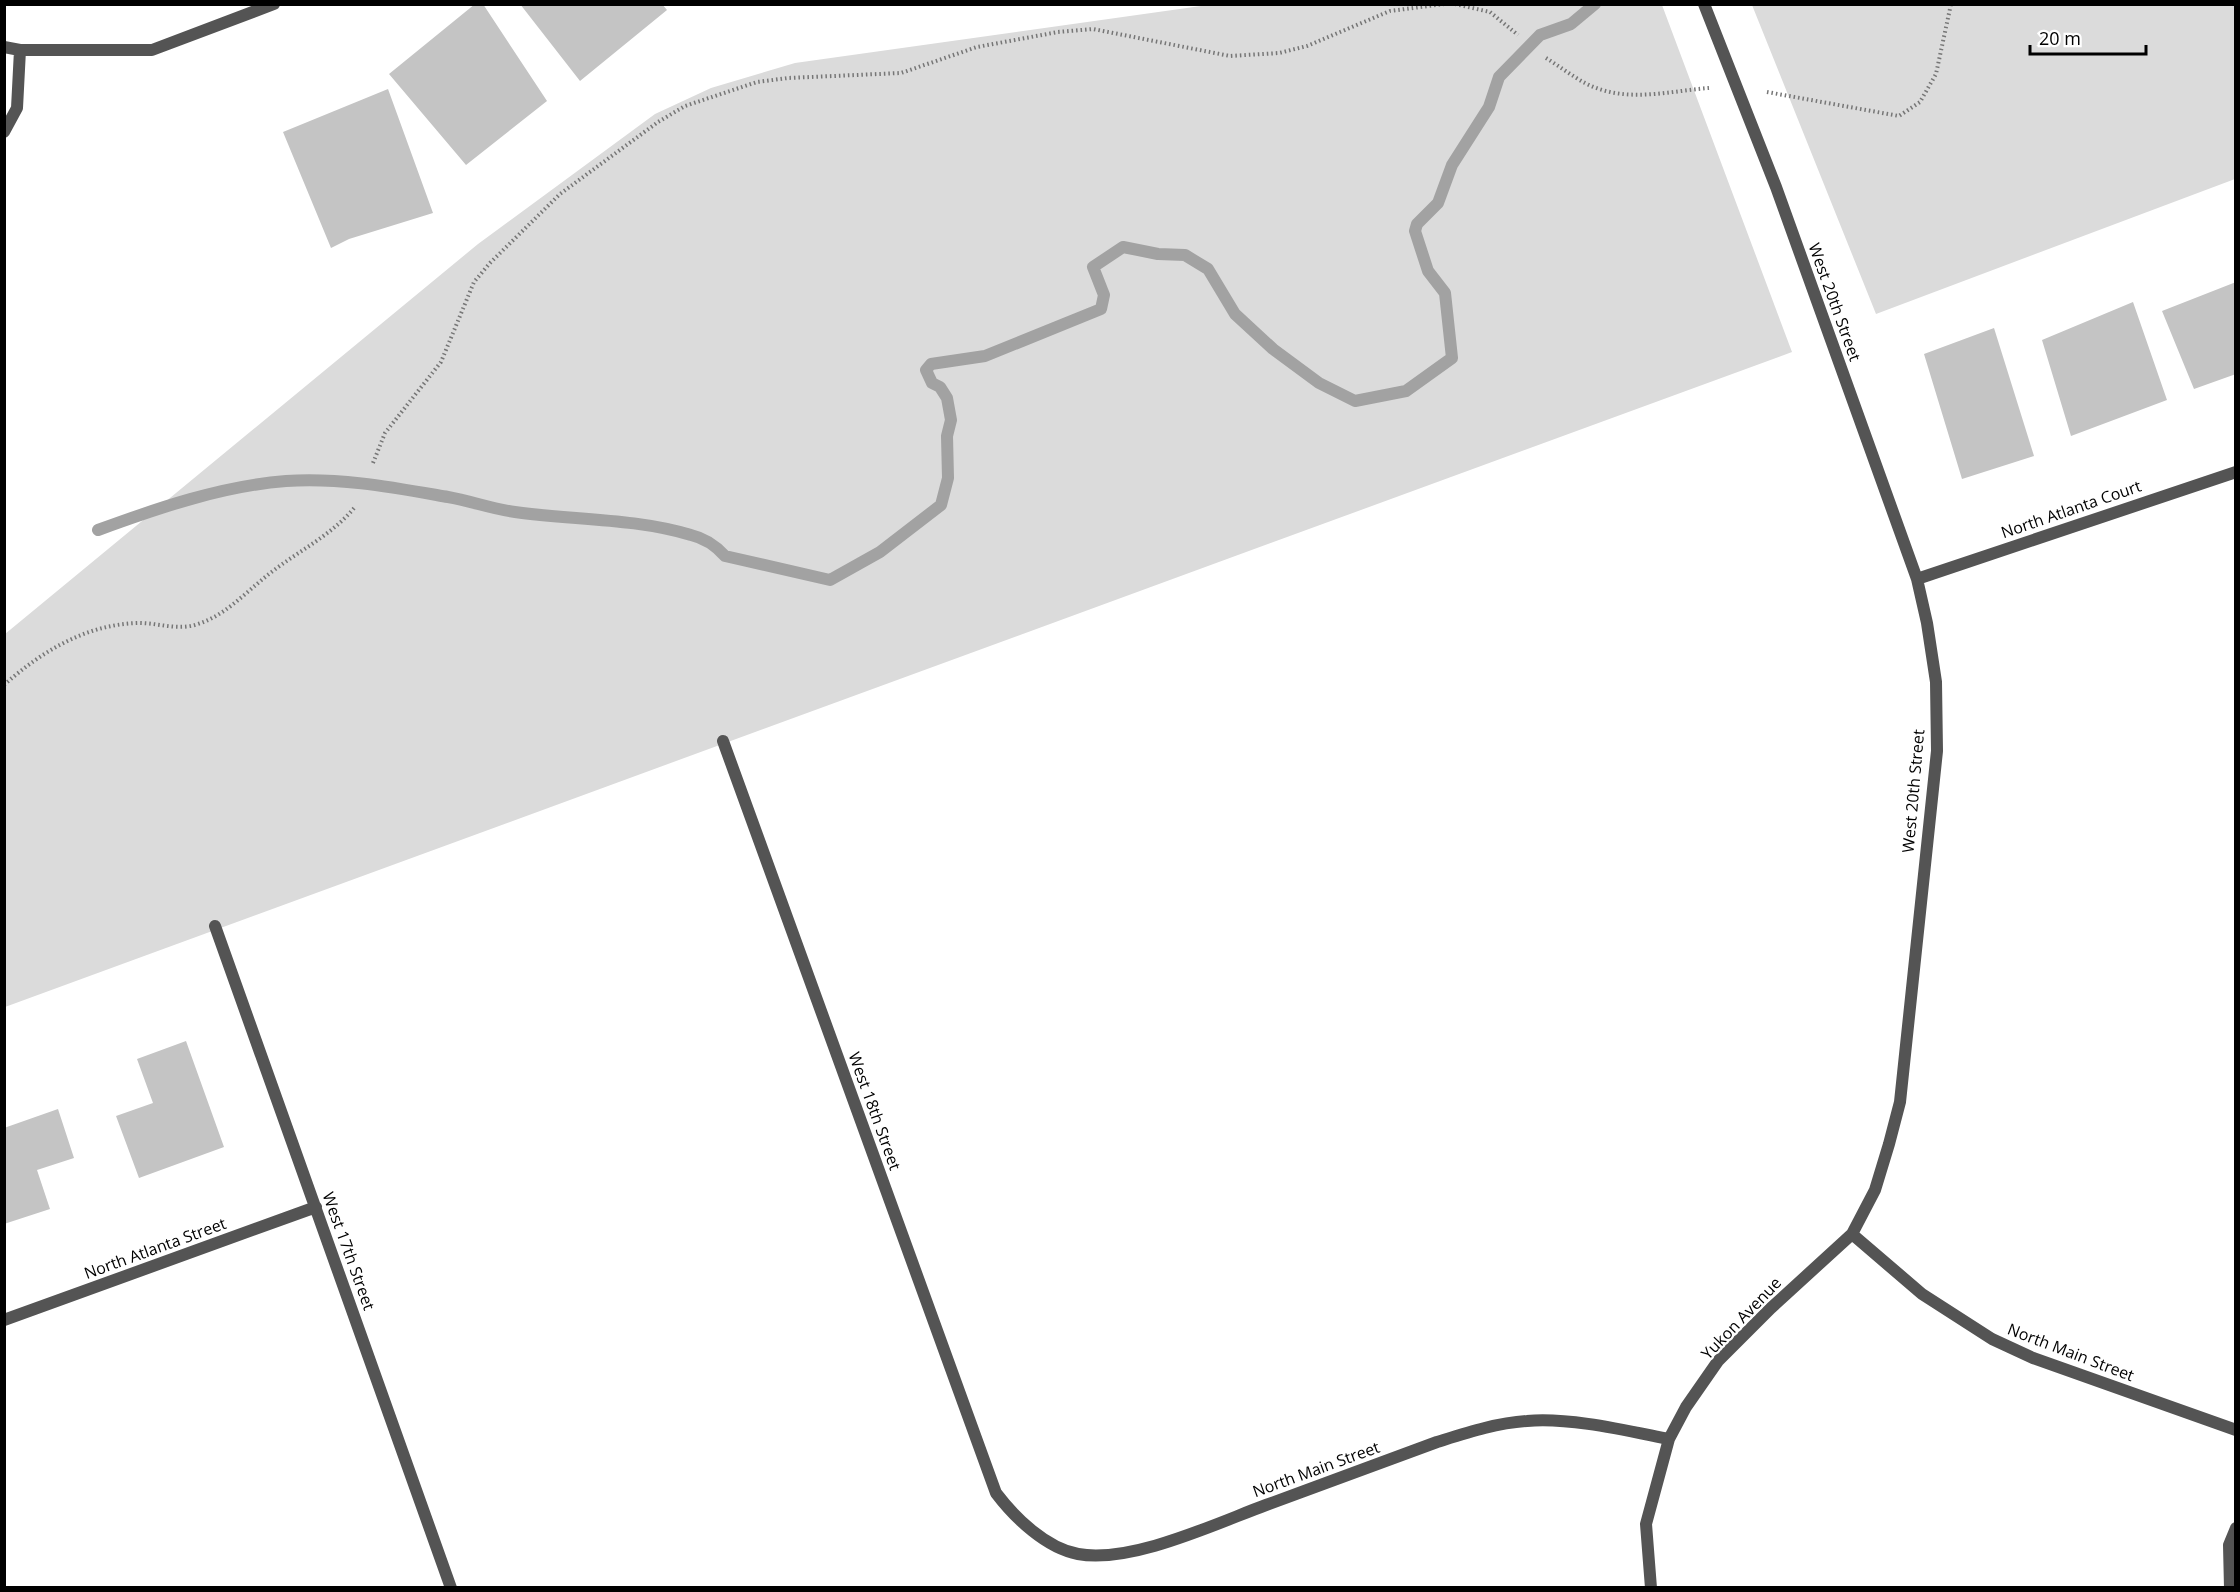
<svg xmlns="http://www.w3.org/2000/svg" width="2240" height="1592" viewBox="0 0 2240 1592" font-family="'Open Sans',sans-serif">
<style>
.green{fill:#dbdbdb}
.lines{fill:none;stroke-linecap:round;stroke-linejoin:round}
.stream{stroke:#a2a2a2;stroke-width:12}
.building{fill:#c4c4c4}
.path{stroke:#767676;stroke-width:4;stroke-dasharray:1.5 3;stroke-linecap:butt}
.minor{stroke:#545454;stroke-width:12}
.labels{text-anchor:middle;stroke-width:4.5;stroke-linejoin:round;paint-order:stroke}
.street-label{font-size:16px;fill:#000;stroke:#fff}
</style>
<rect width="100%" height="100%" fill="#fff"/>
<!-- green -->
<path class="green" d="M1208 5H1662L1792 352 5 1007V634L478 244 655 114 711 88 795 63Z
M1752 5H2235V179L1876 314Z"/>
<g class="lines">
<!-- stream -->
<path class="stream" d="M98 530C158 508 222 486 286 481 339 477 396 488 448 497 471 501 492 509 515 512 573 520 634 518 691 535 704 538 716 546 725 556L830 580 880 552 941 505 948 478 947 436 951 420 947 398 940 387 932 383 926 370 931 364 985 356 1101 309 1104 295 1093 267 1123 247 1158 254 1185 255 1208 269 1235 314 1273 349 1319 383 1355 401 1406 391 1452 358 1445 293 1428 271 1415 231 1417 224 1438 203 1452 165 1489 107 1499 77 1540 35 1571 24 1595 4"/>
</g>
<!-- building -->
<path class="building" d="M475 4H483L547 101 466 165 389 74Z
M520 4H662L667 10 580 81Z
M388 89 433 213 349 239 331 248 283 132Z
M2236 282V374L2194 389 2162 311Z
M2133 302 2167 400 2071 436 2042 340Z
M1994 328 2034 456 1962 479 1924 354Z
M186 1041 224 1147 139 1178 116 1116 153 1103 137 1059Z
M58 1109 74 1158 37 1170 50 1209 4 1224V1128Z"/>
<g class="lines">
<!-- path -->
<path class="path" d="M1455 4 1490 12 1518 35
M1546 58C1559 66 1572 76 1585 83 1625 104 1668 91 1709 88
M1767 92 1899 116 1920 102 1936 74 1951 4
M373 463 385 433 441 362 474 282 490 263 560 194 658 122 685 106 757 82 788 78 901 73 977 47 1058 32 1093 29 1230 56 1279 53 1307 46 1390 11 1444 4
M4 685C42 651 87 624 139 623 159 623 178 631 198 624 226 615 246 592 269 574 298 551 331 536 355 507"/>
<!-- minor -->
<path class="minor" d="M4 47 20 50H152L274 4
M4 132 17 108 20 50
M1917 579 2236 472
M723 741 996 1493C1015 1518 1046 1548 1078 1554 1131 1564 1217 1523 1266 1505 1323 1484 1380 1463 1437 1442 1466 1433 1496 1423 1527 1421 1569 1417 1628 1431 1669 1439
M215 926 451 1588
M1852 1234 1922 1294 1992 1339 2033 1358 2236 1430
M4 1320 316 1207
M1651 1588 1646 1524 1669 1439 1686 1407 1718 1361 1771 1308 1852 1234 1875 1190 1889 1144 1900 1102 1937 751 1936 682 1927 623 1917 579 1776 187 1704 4
M2230 1588 2229 1545 2236 1528"/>
</g>
<g class="labels">
<!-- street labels -->
<g class="street-label">
<text transform="translate(1835 302) rotate(70)" y="6">West 20th Street</text>
<text transform="translate(2071 509) rotate(-19)" y="6">North Atlanta Court</text>
<text transform="translate(1913 791) rotate(-85)" y="6">West 20th Street</text>
<text transform="translate(875 1111) rotate(70)" y="6">West 18th Street</text>
<text transform="translate(155 1248) rotate(-20)" y="6">North Atlanta Street</text>
<text transform="translate(349 1251) rotate(70)" y="6">West 17th Street</text>
<text transform="translate(1741 1318) rotate(-46)" y="6">Yukon Avenue</text>
<text transform="translate(2071 1352) rotate(21)" y="6">North Main Street</text>
<text transform="translate(1316 1469) rotate(-20)" y="6">North Main Street</text>
</g>
</g>
<!-- border -->
<rect width="2240" height="1592" fill="none" stroke="#000000" stroke-width="12"/>
<!-- scale -->
<path d="M2030 45v9h116v-9" fill="none" stroke="#000000" stroke-width="3"/>
<text x="2039" y="45" font-size="18" fill="#000000" stroke="#ffffff" stroke-width="4.5" paint-order="stroke">20 m</text>
</svg>
